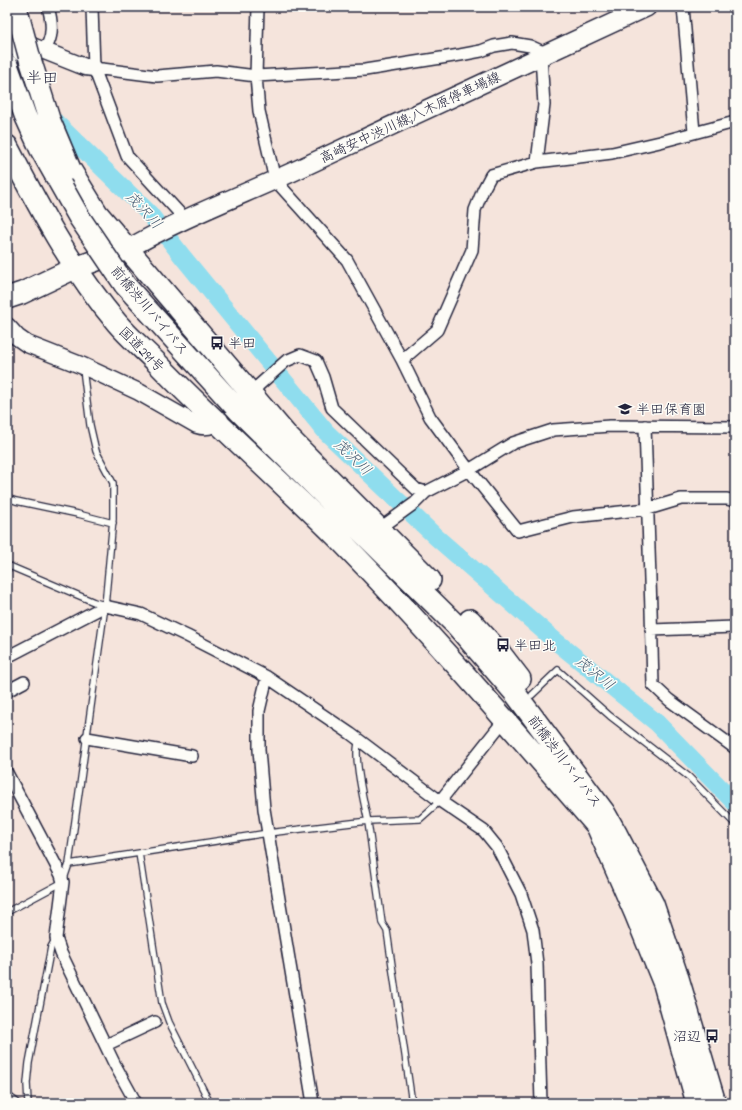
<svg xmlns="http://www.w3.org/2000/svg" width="742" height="1110" viewBox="0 0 742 1110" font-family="'Indie Flower','Klee One',sans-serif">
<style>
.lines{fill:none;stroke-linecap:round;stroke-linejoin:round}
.river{stroke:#8fddee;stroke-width:18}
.lane-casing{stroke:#22223b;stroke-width:8}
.street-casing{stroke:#22223b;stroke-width:14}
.secondary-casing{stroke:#22223b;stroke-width:19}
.primary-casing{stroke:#22223b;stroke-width:21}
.highway-casing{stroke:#22223b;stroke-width:24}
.lane{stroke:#fdfcf7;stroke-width:5.5}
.street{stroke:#fdfcf7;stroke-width:11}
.secondary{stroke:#fdfcf7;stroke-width:16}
.primary{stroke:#fdfcf7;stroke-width:18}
.highway{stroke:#fdfcf7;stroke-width:21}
.highway-bridge-casing{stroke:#22223b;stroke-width:24;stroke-linecap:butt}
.highway-bridge{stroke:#fdfcf7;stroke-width:21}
.labels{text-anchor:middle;stroke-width:3;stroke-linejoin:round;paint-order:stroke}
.street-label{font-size:14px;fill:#22223b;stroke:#fdfcf7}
.poi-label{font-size:14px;fill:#22223b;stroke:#fdfcf7;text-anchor:start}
.water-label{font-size:15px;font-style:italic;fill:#435a71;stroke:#fdfcf7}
.quarter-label{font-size:16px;fill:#22223b;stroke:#fdfcf7}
</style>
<rect width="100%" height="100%" fill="#f5e4dc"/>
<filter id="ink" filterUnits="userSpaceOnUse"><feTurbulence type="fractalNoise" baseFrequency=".025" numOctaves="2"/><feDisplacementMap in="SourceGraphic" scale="8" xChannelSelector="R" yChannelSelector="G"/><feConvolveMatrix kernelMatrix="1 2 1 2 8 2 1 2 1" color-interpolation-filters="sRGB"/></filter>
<g filter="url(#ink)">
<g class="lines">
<!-- river -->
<path class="river" d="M12 80 149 213 182 256 326 432 436 537 553 639 657 723 735 803"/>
<!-- lane casing -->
<g class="lane-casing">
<path id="lane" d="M7 498 16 501 78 514 113 523
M7 565 94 602 105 605
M532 695 558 670 610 716 689 777 735 824
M359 741C352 754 365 806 368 822 373 856 377 889 382 923L387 931 412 1103
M139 853 162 1003 169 1022 210 1103
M69 864 268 833 368 821 420 819 440 801
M7 912 63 882 69 864 105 606 113 519V483L96 451 90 425 83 369
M7 1095 18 1103
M28 1103 27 1083 29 1063 51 947 56 938"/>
</g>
<!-- street casing -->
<g class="street-casing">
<path id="street" d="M92 7 94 68 127 156 185 219
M258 7 256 76 259 111 275 180 347 260 402 360 430 417 469 470 518 531 573 517 648 509 681 499H727L735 501
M683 7 694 132
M7 43C14 46 19 58 26 59 32 61 36 58 40 54 54 42 53 24 48 7
M94 68 157 76 216 71 256 76 365 70 460 55 481 51 494 46 512 43 530 46 541 51V56L544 105 537 162
M402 360 437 330 472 250 475 210 483 190 491 175 537 162 612 153 660 142 735 122
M251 393 259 385 286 361 300 355 316 361 323 377 332 408 416 489 426 492 469 470 513 443 553 430 610 426 735 427
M645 426 651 610 653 685 669 700 735 748
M379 529 415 503 426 492
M651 630 735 627
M7 657 105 606 141 614 187 636 267 677 351 734 440 801 484 831 497 847 521 894 533 930 537 964 541 1103
M267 677 259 711V750L264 809 313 1103
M7 691 24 682
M87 738 192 756
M7 773 61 875 63 882 56 938 61 953 114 1063 136 1103
M440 801 505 719
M106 1045 155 1022"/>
</g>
<!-- secondary casing -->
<g class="secondary-casing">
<path id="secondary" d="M7 29 32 46 85 67 94 68
M7 326 17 337 27 344 83 366 139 392 197 425C206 428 213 426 220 420"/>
</g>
<!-- primary casing -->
<g class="primary-casing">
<path id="primary" d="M128 249C183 217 243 195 301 168 416 114 531 61 647 7"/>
</g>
<!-- highway casing -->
<g class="highway-casing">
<path id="highway" d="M7 146C39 208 72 270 117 323 129 337 143 349 156 362 215 423 279 479 339 539 429 631 513 729 597 826
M70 169 97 213 289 438 430 580
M125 285 239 411 456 625 514 692 604 812 617 835 653 904 678 978 715 1103
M7 298 22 293 75 268 122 251
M470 620 500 653 520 679
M589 815 597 826 635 913 664 984 697 1103"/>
</g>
<!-- lane -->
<use href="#lane" class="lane"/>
<!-- street -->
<use href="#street" class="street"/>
<!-- secondary -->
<use href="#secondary" class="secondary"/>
<!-- primary -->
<use href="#primary" class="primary"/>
<!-- highway -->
<use href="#highway" class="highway"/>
<!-- highway-bridge casing -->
<g class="highway-bridge-casing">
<path id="highway-bridge" d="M16 7 30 59 49 119 70 169
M7 65 25 115 40 148 79 217 125 285"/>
</g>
<!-- highway-bridge -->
<use href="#highway-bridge" class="highway-bridge"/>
</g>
</g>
<!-- icons -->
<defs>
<g id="bus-bare" transform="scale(1.08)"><path d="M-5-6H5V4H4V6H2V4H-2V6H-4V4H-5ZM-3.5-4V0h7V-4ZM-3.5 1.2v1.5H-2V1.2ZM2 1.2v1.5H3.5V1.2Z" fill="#22223b" stroke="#fdfcf7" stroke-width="2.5" paint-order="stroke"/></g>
<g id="school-bare" transform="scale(1.08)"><path d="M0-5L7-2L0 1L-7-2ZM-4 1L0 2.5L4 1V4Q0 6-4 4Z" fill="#22223b" stroke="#fdfcf7" stroke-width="2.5" paint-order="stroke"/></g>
</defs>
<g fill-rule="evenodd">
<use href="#bus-bare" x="217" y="343"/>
<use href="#school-bare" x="625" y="409"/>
<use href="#bus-bare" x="503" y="645"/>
<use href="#bus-bare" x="712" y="1036"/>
</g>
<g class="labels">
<!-- street labels -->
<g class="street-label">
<text transform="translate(410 117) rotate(-25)" y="5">高崎安中渋川線;八木原停車場線</text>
<text transform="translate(150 310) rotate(50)" y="5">前橋渋川バイパス</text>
<text transform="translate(142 349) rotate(45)" y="5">国道291号</text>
<text transform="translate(565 761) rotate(53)" y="5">前橋渋川バイパス</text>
</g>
<!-- poi labels -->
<g class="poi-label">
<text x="228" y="348">半田</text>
<text x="636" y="414">半田保育園</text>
<text x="514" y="650">半田北</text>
<text x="701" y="1041" text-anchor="end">沼辺</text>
</g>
<!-- water labels -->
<g class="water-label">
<text transform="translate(144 210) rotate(47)" y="5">茂沢川</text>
<text transform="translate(353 457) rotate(44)" y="5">茂沢川</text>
<text transform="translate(595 673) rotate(39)" y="5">茂沢川</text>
</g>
<!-- quarter labels -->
<g class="quarter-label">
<text x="42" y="83">半田</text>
</g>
</g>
<!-- margin -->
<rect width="742" height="1110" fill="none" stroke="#fdfcf7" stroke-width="24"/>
<rect x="12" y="12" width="718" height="1086" fill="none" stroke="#22223b" stroke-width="1.5" filter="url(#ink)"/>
</svg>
